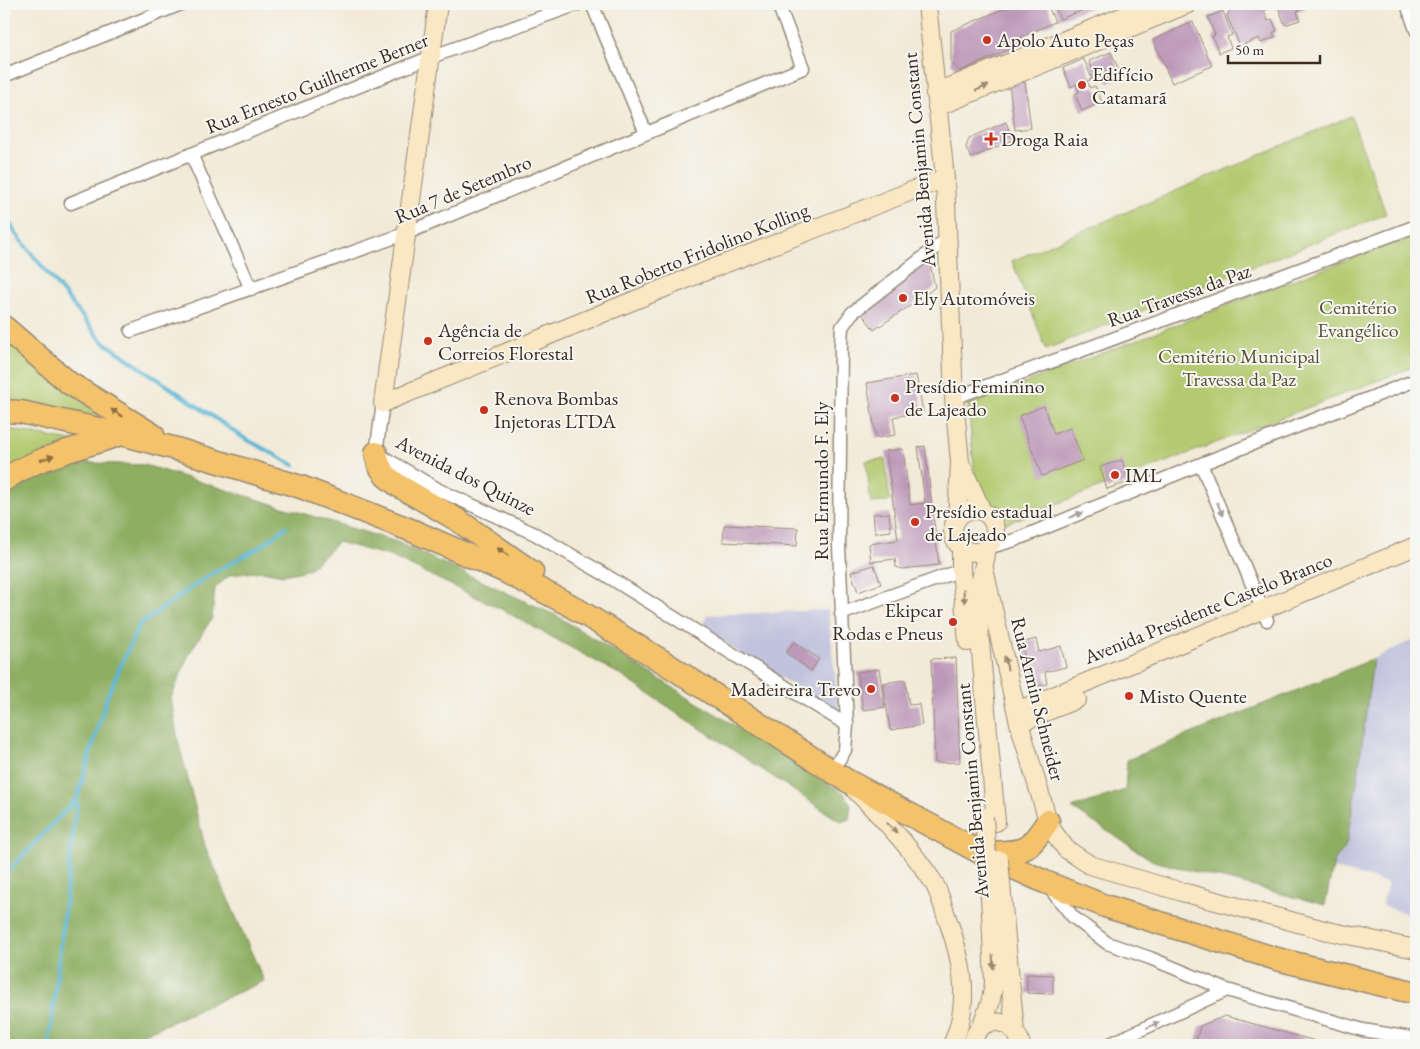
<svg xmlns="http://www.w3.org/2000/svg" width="1420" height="1049" viewBox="0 0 1420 1049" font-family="'EB Garamond',serif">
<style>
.industrial{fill:#c1c2dd}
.green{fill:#b3ca6f;stroke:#777a46}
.forest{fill:#8eae62;stroke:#646c40}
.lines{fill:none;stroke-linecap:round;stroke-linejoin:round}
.stream{stroke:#56b5d4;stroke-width:4}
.building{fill:#bd99b9}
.street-casing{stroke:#968a7a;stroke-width:15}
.secondary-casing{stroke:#968a7a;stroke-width:20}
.highway-casing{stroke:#968a7a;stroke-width:25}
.street{stroke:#fff;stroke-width:12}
.secondary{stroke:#fae7c3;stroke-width:18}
.highway{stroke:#f3c26a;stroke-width:22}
.secondary-bridge-casing{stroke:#968a7a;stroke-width:20;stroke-linecap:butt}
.secondary-bridge{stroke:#fae7c3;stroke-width:18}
.oneway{fill:#9a8870}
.oneway2{fill:#8e6e40}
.oneway3{fill:#a79f9a}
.poi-dot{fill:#c8321e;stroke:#f6f6f2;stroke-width:2}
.labels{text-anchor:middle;stroke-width:4;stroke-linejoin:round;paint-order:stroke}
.poi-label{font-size:20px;fill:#3b2a1e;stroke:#f6f6f2;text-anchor:start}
.street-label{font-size:20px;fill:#3b2a1e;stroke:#f6f6f2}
.park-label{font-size:20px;fill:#595232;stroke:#f6f6f2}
</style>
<rect width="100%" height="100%" fill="#f6f6f2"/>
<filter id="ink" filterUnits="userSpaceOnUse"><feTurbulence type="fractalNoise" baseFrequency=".02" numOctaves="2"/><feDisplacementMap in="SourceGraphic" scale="10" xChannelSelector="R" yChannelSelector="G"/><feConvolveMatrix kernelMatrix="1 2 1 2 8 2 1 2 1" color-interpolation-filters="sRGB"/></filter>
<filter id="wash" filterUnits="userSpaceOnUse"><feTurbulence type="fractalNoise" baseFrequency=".0096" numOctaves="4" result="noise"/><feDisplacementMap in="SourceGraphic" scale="20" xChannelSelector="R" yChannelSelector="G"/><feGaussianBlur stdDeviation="1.12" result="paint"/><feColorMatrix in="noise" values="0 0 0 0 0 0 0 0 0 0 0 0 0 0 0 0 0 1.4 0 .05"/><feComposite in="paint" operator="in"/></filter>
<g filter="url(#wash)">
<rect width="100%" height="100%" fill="#f2ead7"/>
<!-- industrial -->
<path class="industrial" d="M828 610 839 714 702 629 707 615Z
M1416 638V916L1382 906 1388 883 1332 868 1334 862 1346 845 1357 782 1373 659Z"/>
<!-- green -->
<path class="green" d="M1351 116 1386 214 1046 349 1012 261Z
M1416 235V366L999 526 975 478 968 405 1282 284Z
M4 337 125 428 4 406Z
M4 428 81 443 4 473Z
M885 459 890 501 871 503 866 461Z"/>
<!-- forest -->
<path class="forest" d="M69 462 145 465 397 542 557 616 844 793 851 805 849 819 841 822 619 674 501 609 392 557 338 542 308 570 283 575 262 571 230 575 215 588 212 618 189 654 171 698 177 736 205 846 264 981 119 1045H4V496L11 490Z
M1373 659 1357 782 1346 845 1334 862 1325 905 1153 861 1072 808 1125 790 1127 760Z"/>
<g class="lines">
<!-- stream -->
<path class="stream" d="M4 213 16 234 102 341 244 438 294 465
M4 876 77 798
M49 1045 77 798 107 697 139 625 208 576 260 547 286 527"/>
</g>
<g id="blocks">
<!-- building -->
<path class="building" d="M1007 4H1047L1055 22 1021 37 1024 43 960 71 951 63V31L1008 7Z
M1054 4H1099L1060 19Z
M1233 4H1266L1268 8 1264 10 1268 21 1272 19 1277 31 1273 33 1275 37 1261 43 1259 38 1240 46 1227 16Z
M1277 4H1304L1306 8 1297 11 1300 20 1285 25Z
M1223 11 1232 35 1227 37 1231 48 1219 53 1212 36 1215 35 1208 17Z
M1193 22 1212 66 1172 83 1153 40Z
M1111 52 1122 77 1108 83 1105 75 1097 79 1089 61Z
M1084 59 1092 79 1087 81 1090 88 1095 86 1102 102 1082 111 1075 94 1079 92 1076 84 1071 87 1063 68Z
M1025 82 1031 128 1015 130 1009 84Z
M1006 122 1013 140 971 158 966 148 969 138Z
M930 264 935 287 924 296 927 300 923 302 920 299 874 330 861 312 923 265Z
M916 375 923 412 893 417 896 435 876 438 867 383Z
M1044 406 1054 434 1070 428 1083 460 1042 476 1019 416Z
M925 446 939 565 902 569 896 567 895 559 871 562 869 544 898 540 886 451 903 449 910 505 925 503 918 447Z
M1122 460 1129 482 1107 489 1100 467Z
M889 513 891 531 875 533 873 514Z
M724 525 798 528 797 546 723 542Z
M874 565 881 584 858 592 851 572Z
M1036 639 1039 652 1061 646 1066 667 1045 672 1047 684 1032 687 1021 643Z
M794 642 819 659 811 671 786 653Z
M956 658 960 762 935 763 931 659Z
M879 669 885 707 863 710 857 672Z
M905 680 909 705 919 704 922 725 890 730 883 683Z
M1027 974 1053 975V994L1027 993Z
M1225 1016 1330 1045H1195L1200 1026Z"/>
</g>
</g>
<g filter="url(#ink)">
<use href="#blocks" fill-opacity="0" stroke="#968a7a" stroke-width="1"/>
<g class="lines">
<!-- street casing -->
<g class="street-casing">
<path id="street" d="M592 4 646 133
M1407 4 1416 30
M4 76 181 4
M191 154 251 289
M71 203 431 57 578 4
M131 331 407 233 803 68 778 4
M954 398 1416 226
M383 403 376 453 439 490 535 534 604 574 847 725
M1201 464 1267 620
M987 548 1015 540 1201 464 1416 380
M841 614 961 570
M832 771 845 750 847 725 839 546 841 344 842 327 852 313 948 238
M1048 886 1073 917 1107 943 1150 958 1227 990 1363 1030 1416 1039
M1108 1045 1227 990"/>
</g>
<!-- secondary casing -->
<g class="secondary-casing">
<path id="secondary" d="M927 4 945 178 954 398 960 462 957 519
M935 93 1153 4
M937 107 1188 4
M383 403 711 269 945 178
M383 403 438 4
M961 465 982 511
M953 531a21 21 0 1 1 42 0a21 21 0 1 1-42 0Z
M961 548V570L968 642
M987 548C984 568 978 588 977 608L996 822
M984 569 1019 723 1048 821 1052 830 1066 849 1090 865 1182 892 1328 931 1416 949
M1017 711 1416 546
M1019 723 1077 699
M855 790C883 818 910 847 932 880 939 890 942 904 946 915 962 959 972 1001 952 1045
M1004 917 1015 1031
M980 1029 990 1004 994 984 991 913
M973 1045C975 1014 1015 1015 1021 1045"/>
</g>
<!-- highway casing -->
<g class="highway-casing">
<path id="highway" d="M4 327 69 383 153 435
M4 411 21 412 121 434 173 448 301 487 413 531 504 571 568 604 662 661 846 780 983 854 1045 882 1105 906 1277 959 1416 993
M376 453 379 465 386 476 399 486 456 519 532 572
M4 480C38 456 82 448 121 434
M986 853C1026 851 1025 855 1048 821"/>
</g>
<!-- street -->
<use href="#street" class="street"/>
<!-- secondary -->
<use href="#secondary" class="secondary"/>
<!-- highway -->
<use href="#highway" class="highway"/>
<!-- secondary-bridge casing -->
<g class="secondary-bridge-casing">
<path id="secondary-bridge" d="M984 817 991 913
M999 860 1004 917"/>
</g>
<!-- secondary-bridge -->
<use href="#secondary-bridge" class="secondary-bridge"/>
</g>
<!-- one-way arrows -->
<defs><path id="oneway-solid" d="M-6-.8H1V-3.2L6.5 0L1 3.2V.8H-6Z" transform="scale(1.25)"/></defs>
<g class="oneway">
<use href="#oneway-solid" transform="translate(982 88) rotate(-23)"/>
<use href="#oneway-solid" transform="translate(964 596) rotate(85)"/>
<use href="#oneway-solid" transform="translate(1006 663) rotate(-103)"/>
<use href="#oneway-solid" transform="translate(892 828) rotate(46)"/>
<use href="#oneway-solid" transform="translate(993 962) rotate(87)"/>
</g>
<g class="oneway2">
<use href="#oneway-solid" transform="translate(117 413) rotate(-148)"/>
<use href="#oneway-solid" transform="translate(47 458) rotate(-17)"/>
<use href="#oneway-solid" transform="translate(503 552) rotate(-145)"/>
</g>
<g class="oneway3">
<use href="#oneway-solid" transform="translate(1220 509) rotate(67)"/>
<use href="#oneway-solid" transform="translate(1076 515) rotate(-22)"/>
<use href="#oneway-solid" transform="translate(1153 1025) rotate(-25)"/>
</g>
</g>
<!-- markers -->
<g class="poi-dot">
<circle cx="987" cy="40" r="5"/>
<circle cx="1082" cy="85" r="5"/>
<path d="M988.5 131.5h5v5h5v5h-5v5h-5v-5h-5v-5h5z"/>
<circle cx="903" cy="298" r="5"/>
<circle cx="428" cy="341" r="5"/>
<circle cx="895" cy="398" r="5"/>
<circle cx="484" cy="410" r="5"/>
<circle cx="1115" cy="475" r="5"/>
<circle cx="915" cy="522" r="5"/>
<circle cx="953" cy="622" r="5"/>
<circle cx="871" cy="689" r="5"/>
<circle cx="1129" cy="696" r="5"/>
</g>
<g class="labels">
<!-- poi labels -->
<g class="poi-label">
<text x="997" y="47">Apolo Auto Peças</text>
<text x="1092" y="81">Edifício<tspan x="1092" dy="23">Catamarã</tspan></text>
<text x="1001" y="146">Droga Raia</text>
<text x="913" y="305">Ely Automóveis</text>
<text x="438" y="337">Agência de<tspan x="438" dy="23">Correios Florestal</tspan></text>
<text x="905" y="393">Presídio Feminino<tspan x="905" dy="23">de Lajeado</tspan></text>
<text x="494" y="405">Renova Bombas<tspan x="494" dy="23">Injetoras LTDA</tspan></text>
<text x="1125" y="482">IML</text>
<text x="925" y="518">Presídio estadual<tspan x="925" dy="23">de Lajeado</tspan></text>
<text x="943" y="617" text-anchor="end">Ekipcar<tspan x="943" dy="23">Rodas e Pneus</tspan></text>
<text x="861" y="696" text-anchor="end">Madeireira Trevo</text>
<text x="1139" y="703">Misto Quente</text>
</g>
<!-- street labels -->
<g class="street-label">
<text transform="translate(317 83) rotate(-22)" y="7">Rua Ernesto Guilherme Berner</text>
<text transform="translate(919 160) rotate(-95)" y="7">Avenida Benjamin Constant</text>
<text transform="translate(463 189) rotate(-23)" y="7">Rua 7 de Setembro</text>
<text transform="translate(697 253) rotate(-22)" y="7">Rua Roberto Fridolino Kolling</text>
<text transform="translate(1179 295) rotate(-20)" y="7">Rua Travessa da Paz</text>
<text transform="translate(466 475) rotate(27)" y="7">Avenida dos Quinze</text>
<text transform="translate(821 481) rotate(-90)" y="7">Rua Ermundo F. Ely</text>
<text transform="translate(1208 608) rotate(-22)" y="7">Avenida Presidente Castelo Branco</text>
<text transform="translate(1038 699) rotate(76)" y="7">Rua Armin Schneider</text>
<text transform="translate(972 791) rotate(-95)" y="7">Avenida Benjamin Constant</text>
</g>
<!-- park labels -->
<g class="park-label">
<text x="1358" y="314">Cemitério<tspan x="1358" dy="23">Evangélico</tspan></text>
<text x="1239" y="363">Cemitério Municipal<tspan x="1239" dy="23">Travessa da Paz</tspan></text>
</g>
</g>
<!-- margin -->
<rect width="1420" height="1049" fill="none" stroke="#f6f6f2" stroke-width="20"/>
<!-- scale -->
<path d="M1228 55v8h92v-8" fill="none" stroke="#3b2a1e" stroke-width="2.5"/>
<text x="1235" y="55" font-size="15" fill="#3b2a1e" stroke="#f6f6f2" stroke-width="4" paint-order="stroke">50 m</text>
</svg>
